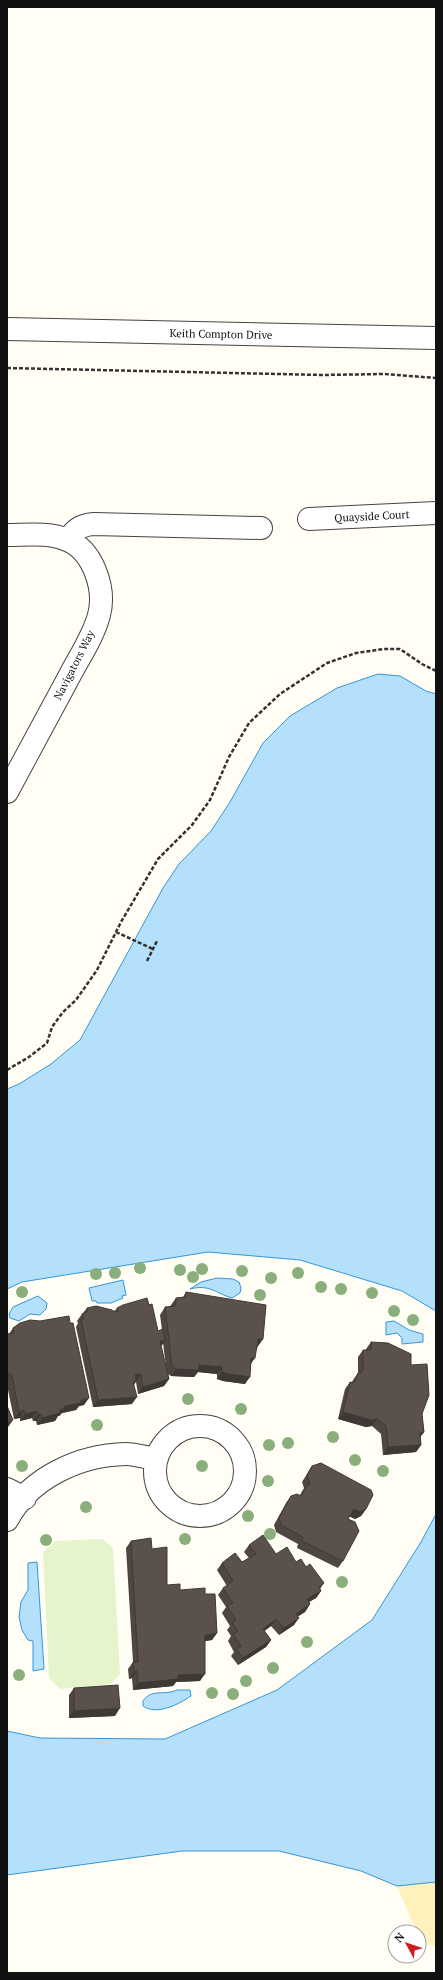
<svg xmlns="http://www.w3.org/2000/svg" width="443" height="1980" viewBox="0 0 443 1980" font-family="'PT Serif',serif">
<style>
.sand{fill:#fff1bc}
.pitch{fill:#e6f4cc}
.water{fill:#b4e0fb;stroke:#3496d9}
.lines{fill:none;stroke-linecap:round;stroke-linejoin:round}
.street-casing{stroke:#444;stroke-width:24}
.path{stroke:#333;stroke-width:2.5;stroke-dasharray:4 2;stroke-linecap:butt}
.street{stroke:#fff;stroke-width:22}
.tree{fill:#8aaf7c}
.wall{fill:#4d4641;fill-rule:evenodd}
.shaded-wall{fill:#3f3935}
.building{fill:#5a514c;stroke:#3f3935}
.labels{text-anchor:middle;stroke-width:4;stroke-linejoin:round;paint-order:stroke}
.street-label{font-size:11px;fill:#111;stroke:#fff}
</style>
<rect width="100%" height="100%" fill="#fffdf4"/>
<!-- sand -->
<path class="sand" d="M436 1882V1946L421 1943 419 1932H417L397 1886Z"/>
<!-- pitch -->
<path class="pitch" d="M102 1539 113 1548 120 1674 111 1684 60 1689 49 1678 43 1552 56 1541Z"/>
<!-- water -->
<path class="water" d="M378 674 400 676 426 691 436 694V1311L402 1291 300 1260 208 1252 22 1282 7 1289V1089L19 1084 51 1064 80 1040 163 888 179 864 211 831 230 802 263 743 290 716 337 688Z
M217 1278 233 1279 239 1282 241 1288 240 1293 232 1298C215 1293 210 1284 190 1289L201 1282Z
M123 1280 126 1295 122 1296 123 1298 111 1303H97L96 1301H92L89 1288Z
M38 1296 47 1303 46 1309 40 1315 30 1314 19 1321 10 1318 9 1314 13 1307Z
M394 1321 409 1330 423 1334V1342L402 1344V1338L397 1333 386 1335V1322Z
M436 1514V1882L397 1886 361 1871 279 1851H182L7 1875V1731L40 1738 165 1739 277 1690 372 1620 421 1542Z
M37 1562 44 1669 33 1671V1641L28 1640 22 1630 19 1617 21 1602 28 1590V1563Z
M177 1690H190L191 1696C179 1704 157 1716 143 1706V1701C152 1688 164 1696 177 1690Z"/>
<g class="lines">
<!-- street casing -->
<g class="street-casing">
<path id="street" d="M7 329 436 338
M309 519 436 513
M7 535C26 535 49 532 67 540 93 550 106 589 99 615 94 635 80 656 70 675 49 714 28 753 7 792
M68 540C75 529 81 525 94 524L261 528
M155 1471a45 45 0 1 1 90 0a45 45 0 1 1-90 0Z
M7 1489 25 1498
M7 1520C30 1477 80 1455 126 1454 136 1454 147 1458 156 1459"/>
</g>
<!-- path -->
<path class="path" d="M7 368 323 375 384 374 436 378
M116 932 153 949
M147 961 157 941
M7 1070 29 1057 47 1043 52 1027 63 1012 76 1000 97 970 121 922 158 859 192 825 210 800 229 757 249 723 280 694 327 663 356 653 384 649H400L422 664 436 671"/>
<!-- street -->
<use href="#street" class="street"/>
</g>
<!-- trees -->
<g class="tree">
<circle cx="140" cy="1268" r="6"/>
<circle cx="202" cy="1269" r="6"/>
<circle cx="180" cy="1270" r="6"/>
<circle cx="242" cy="1271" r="6"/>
<circle cx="115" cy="1273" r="6"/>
<circle cx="298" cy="1273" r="6"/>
<circle cx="96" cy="1274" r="6"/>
<circle cx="193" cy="1277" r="6"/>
<circle cx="271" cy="1278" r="6"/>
<circle cx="321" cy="1287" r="6"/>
<circle cx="341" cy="1289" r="6"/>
<circle cx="22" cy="1292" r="6"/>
<circle cx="372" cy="1293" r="6"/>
<circle cx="260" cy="1295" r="6"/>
<circle cx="394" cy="1311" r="6"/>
<circle cx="413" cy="1320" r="6"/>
<circle cx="188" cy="1399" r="6"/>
<circle cx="241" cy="1409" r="6"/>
<circle cx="97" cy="1425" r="6"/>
<circle cx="333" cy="1437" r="6"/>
<circle cx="288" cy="1443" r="6"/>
<circle cx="269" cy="1445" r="6"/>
<circle cx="355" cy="1460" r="6"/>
<circle cx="22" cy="1466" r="6"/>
<circle cx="202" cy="1466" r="6"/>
<circle cx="383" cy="1471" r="6"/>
<circle cx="268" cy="1481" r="6"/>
<circle cx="86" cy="1507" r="6"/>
<circle cx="248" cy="1516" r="6"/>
<circle cx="270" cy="1534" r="6"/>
<circle cx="185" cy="1539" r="6"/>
<circle cx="46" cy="1540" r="6"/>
<circle cx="342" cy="1582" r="6"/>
<circle cx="307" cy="1642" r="6"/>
<circle cx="273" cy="1668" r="6"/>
<circle cx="19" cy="1675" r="6"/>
<circle cx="246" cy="1681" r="6"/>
<circle cx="212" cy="1693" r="6"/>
<circle cx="233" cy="1694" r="6"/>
</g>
<!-- wall -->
<path class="wall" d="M186 1292 263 1339 258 1346 251 1364 245 1384 223 1381 217 1379V1374L198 1372 194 1377 171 1376 168 1374 169 1379 164 1386 138 1394 136 1382 134 1385 132 1404 93 1407 76 1327 78 1323 77 1321 82 1314 83 1313 87 1308 113 1311H115L117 1308 149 1305 158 1331 162 1330 160 1315 165 1307H170L171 1305 176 1298 183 1297ZM163 1343 166 1366 161 1346Z
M70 1323 84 1405 79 1406 76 1410 62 1413 59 1416H58L55 1421 37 1425 36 1421H33L32 1418 20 1421V1418L14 1419 7 1385V1334H9L13 1328Z
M371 1342 411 1365 422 1414 424 1432 420 1437 421 1445 416 1452 383 1455 381 1434 372 1426 366 1427 338 1419 345 1389 350 1382H352L353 1380 358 1373V1357L363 1350H366V1349Z
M312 1466 366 1509 361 1516 355 1519 349 1516 348 1519 343 1561 338 1568 297 1548 298 1544 276 1532 274 1525 286 1503 291 1496 300 1495 304 1488 302 1482Z
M131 1541 152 1549 167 1585 180 1590 205 1594 217 1633 212 1640 205 1641 200 1681 176 1682 173 1686 133 1690 132 1678 129 1679 128 1669 133 1662 126 1548Z
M249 1545 296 1562 306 1567 324 1583 320 1589 321 1591 316 1598 309 1602 310 1604 305 1612 298 1616 294 1625 279 1635 271 1626 264 1631 271 1640 266 1647 238 1665 231 1656 234 1652 228 1641 231 1636 227 1630 230 1626 222 1613 226 1607 218 1595 223 1588 227 1586 217 1570 222 1563 242 1562 249 1558 244 1552Z
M74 1688 115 1716 69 1718V1695Z"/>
<!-- shaded-wall -->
<path class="shaded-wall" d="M258 1339H263L258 1346Z
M160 1341H165L160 1348Z
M251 1358H255L250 1365Z
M199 1365 222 1367 217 1374 198 1372 194 1377 171 1376 176 1369Z
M222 1372 250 1377 245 1384 223 1381 217 1379Z
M141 1374 136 1381 135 1375Z
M169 1379 164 1386 138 1394 143 1387Z
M137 1397 132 1404 93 1407 98 1400Z
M89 1398 84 1405 79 1406 76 1410 62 1413 59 1416H58L55 1421 37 1425 42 1418 60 1410 65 1406 81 1400Z
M24 1410 20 1418 14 1419 19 1412Z
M37 1411 32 1418 20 1421 25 1414Z
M343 1412 377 1419 372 1426 366 1427 338 1419Z
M38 1414H41L36 1421H33Z
M13 1420 8 1427 7 1428V1423Z
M424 1432 419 1439 420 1433Z
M421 1445 416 1452 383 1455 388 1447Z
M354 1509H366L361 1516 355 1519 349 1516Z
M321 1591 316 1598 302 1606 307 1599Z
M310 1604 305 1612 291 1621 296 1614Z
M299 1618 294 1625 279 1635 284 1628Z
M276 1619 271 1626 258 1636 263 1629Z
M217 1633 212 1640 200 1642 205 1635Z
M271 1640 266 1647 238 1665 243 1658Z
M137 1671 132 1678 129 1679 134 1672Z
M205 1674 200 1681 176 1682 173 1686 133 1690 138 1683 178 1675Z
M120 1708 115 1716 69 1718 74 1711Z"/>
<!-- building -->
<path class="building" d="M186 1292 266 1305 263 1339H258L255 1358H251L250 1377 228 1374 222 1372V1367L199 1365V1370L176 1369 172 1366 165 1307 175 1306 176 1298 185 1297Z
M147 1298 149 1305 152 1304 158 1331 163 1329 165 1341H160L169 1379 143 1387 141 1374 135 1375 136 1381 133 1382 137 1397 98 1400 81 1319H84L82 1314 87 1312V1308L96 1306 112 1310 113 1311H118L117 1308 123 1305Z
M69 1316 70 1323H73L89 1398 81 1400V1403L65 1406 64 1409 60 1410V1413L42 1418 41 1414H38L37 1411 25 1414 24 1410 19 1412 12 1376 7 1372V1334L14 1333 13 1328 20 1323 30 1320 40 1321Z
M371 1342 388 1343 411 1354V1365L427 1364 429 1395 422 1414 424 1432 420 1433 421 1445 388 1447 386 1426 377 1419 371 1420 343 1412 350 1382 354 1383 358 1373H361L363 1370V1350H371Z
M7 1406 13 1420 7 1423Z
M321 1463 371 1490 373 1495 366 1509 360 1512 354 1509 348 1519 355 1522 359 1531 343 1561 302 1541 303 1537 281 1525 279 1518 291 1496 297 1494 301 1496 307 1485 310 1484 307 1475 312 1466Z
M263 1535 276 1554 287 1547 296 1562 301 1559 306 1567 310 1564 324 1583 319 1587 321 1591 307 1599 310 1604 296 1614 299 1618 284 1628 276 1619 263 1629 271 1640 243 1658 236 1649 241 1646 233 1634 238 1631 232 1623 236 1620 227 1606 233 1603 223 1588 233 1581 222 1563 235 1553 242 1562 256 1554 249 1545Z
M151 1538 152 1549 167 1547V1585L180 1584V1590L205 1588V1594H215L217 1633 205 1635V1674L178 1675V1679L138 1683 137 1671 134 1672 133 1662H138L131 1541Z
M118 1685 120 1708 74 1711V1688Z"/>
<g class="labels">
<!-- street labels -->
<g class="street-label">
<text transform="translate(221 334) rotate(1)" y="4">Keith Compton Drive</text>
<text transform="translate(372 516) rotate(-3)" y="4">Quayside Court</text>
<text transform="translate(74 665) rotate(-63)" y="4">Navigators Way</text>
</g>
</g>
<!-- border -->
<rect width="443" height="1980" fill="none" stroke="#111111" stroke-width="16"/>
<!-- north arrow -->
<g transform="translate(407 1944) rotate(310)"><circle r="19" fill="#ffffff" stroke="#a0a0a0"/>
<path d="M0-3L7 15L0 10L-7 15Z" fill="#ce1b22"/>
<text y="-6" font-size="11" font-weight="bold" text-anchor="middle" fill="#111111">N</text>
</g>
</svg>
